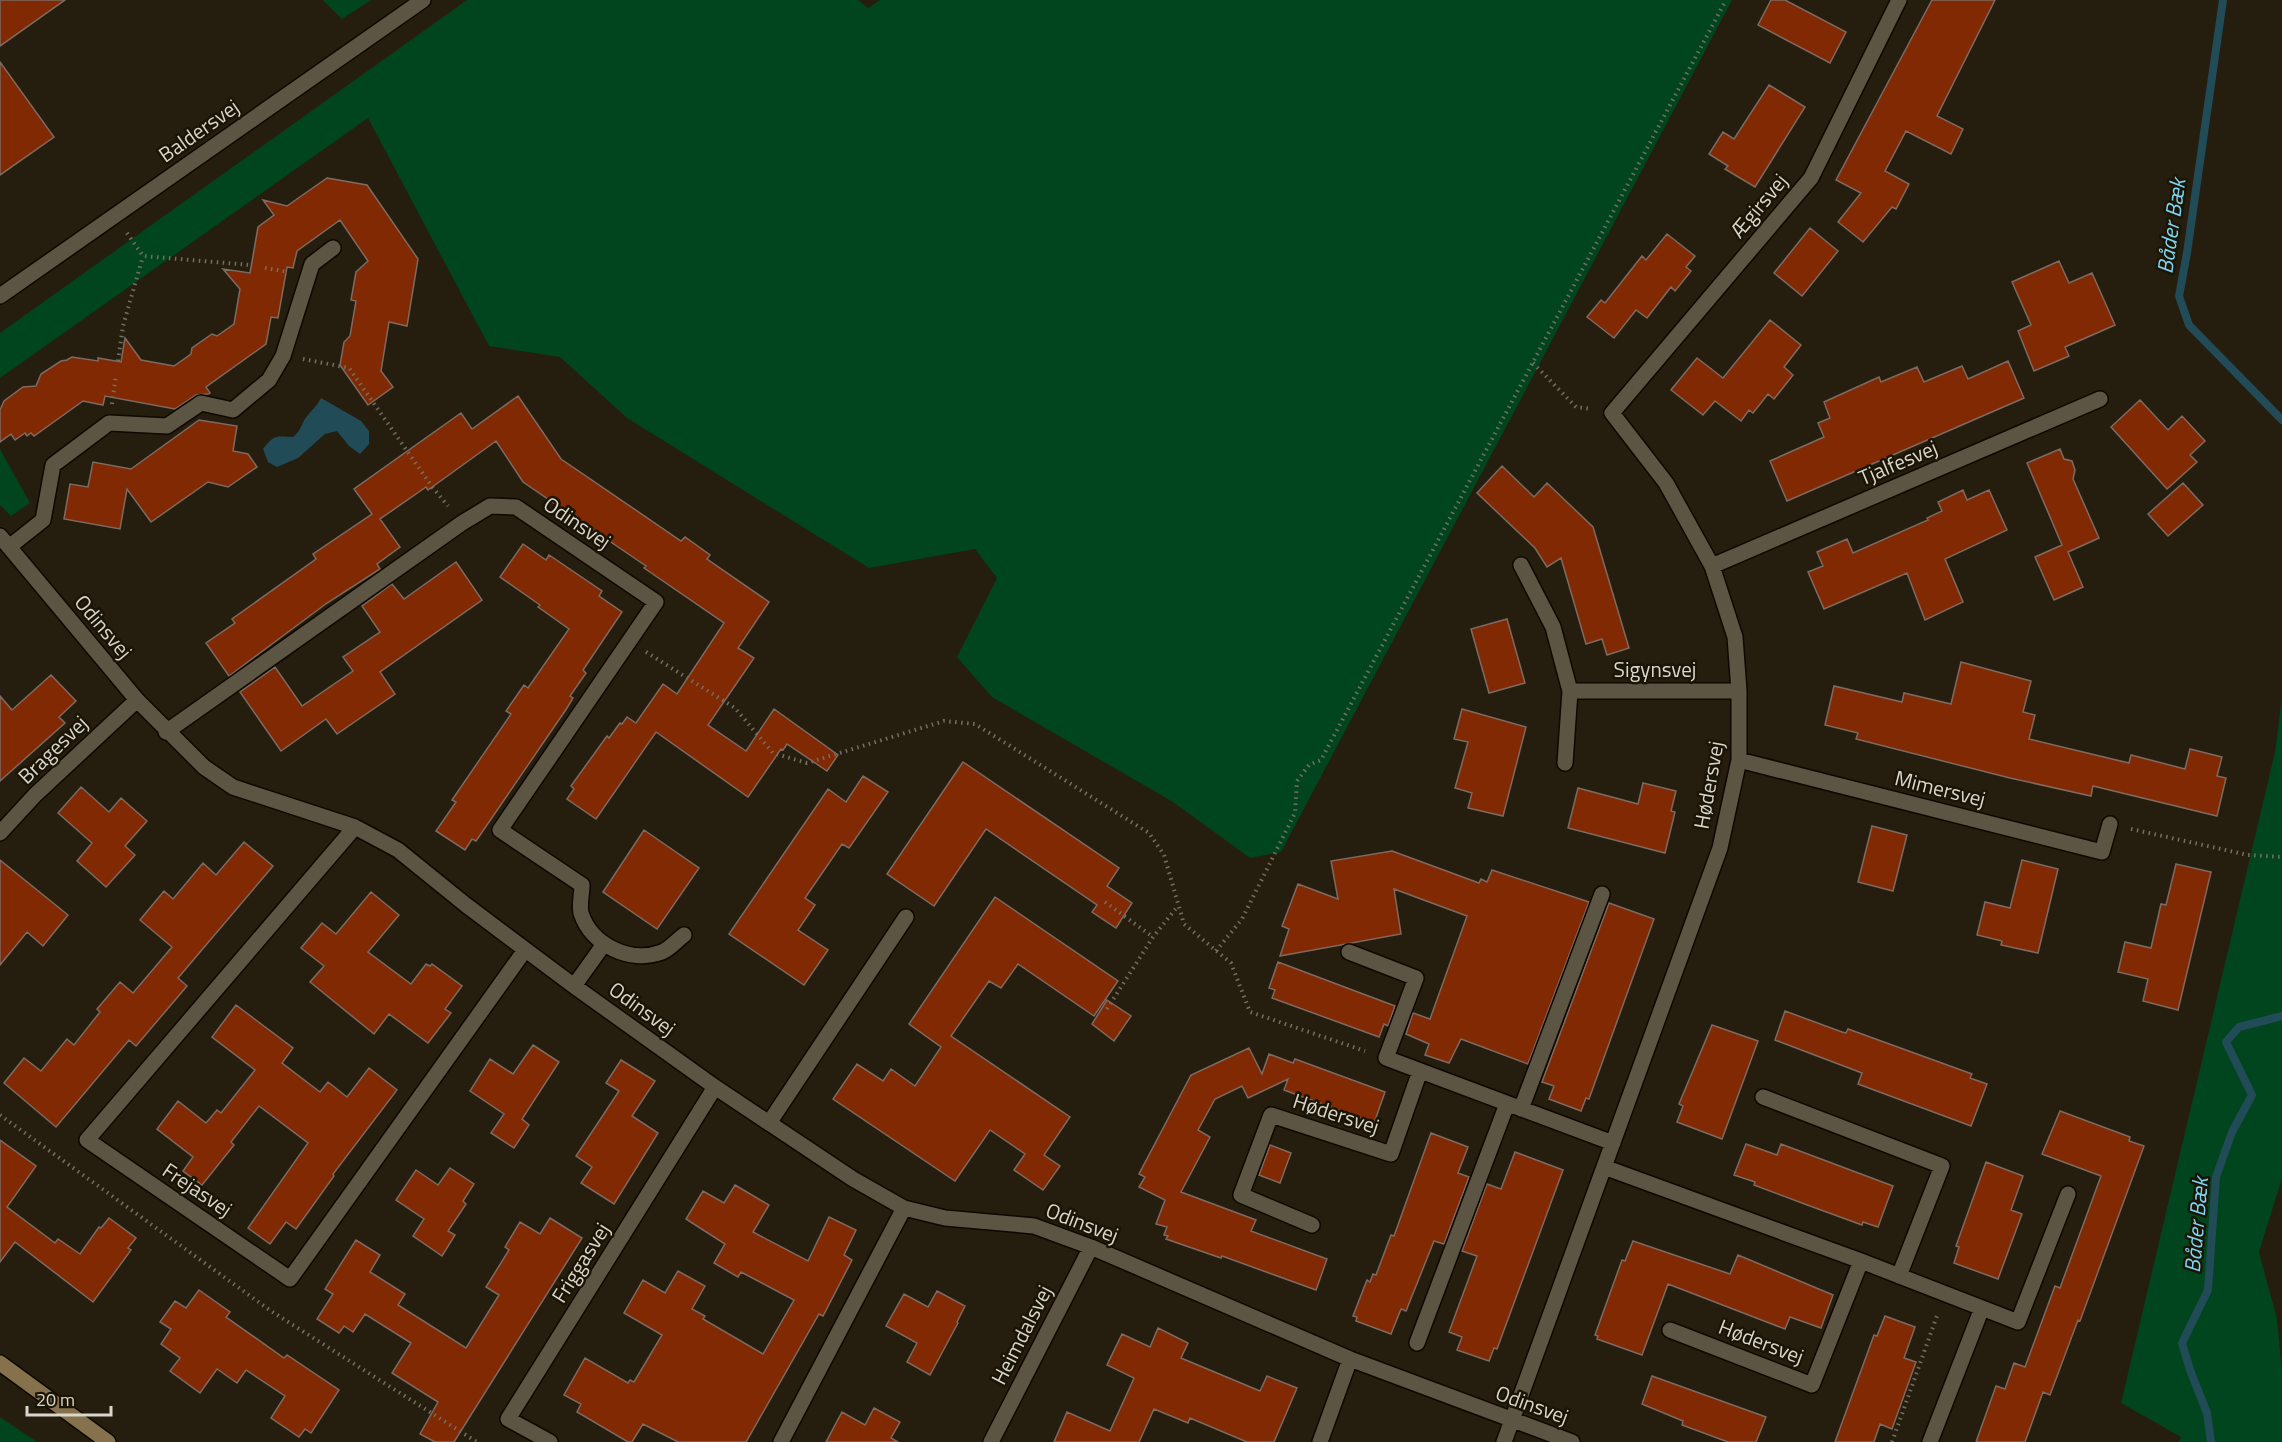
<svg xmlns="http://www.w3.org/2000/svg" width="2282" height="1442" viewBox="0 0 2282 1442" font-family="'Titillium Web',sans-serif">
<style>
.green{fill:#00451d}
.water{fill:#224b58}
.lines{fill:none;stroke-linecap:round;stroke-linejoin:round}
.stream{stroke:#224b58;stroke-width:8}
.building{fill:#802902;stroke:#7e6a62;stroke-width:1.5}
.lane-casing{stroke:#0e0800;stroke-width:18}
.street-casing{stroke:#0e0800;stroke-width:18}
.secondary-casing{stroke:#0e0800;stroke-width:18}
.path{stroke:#746f61;stroke-width:4;stroke-dasharray:1.5 4.5;stroke-linecap:butt}
.lane{stroke:#5d5544;stroke-width:15}
.street{stroke:#5d5544;stroke-width:15}
.secondary{stroke:#85714c;stroke-width:15}
.labels{text-anchor:middle;stroke-width:5;stroke-linejoin:round;paint-order:stroke}
.street-label{font-size:21px;fill:#dad6cc;stroke:#1b1506}
.water-label{font-size:22px;font-style:italic;fill:#7dd5f3;stroke:#1b1506}
</style>
<rect width="100%" height="100%" fill="#251e0e"/>
<!-- green -->
<path class="green" d="M323 0H371L342 19Z
M467 0H858L868 8 880 0H1732L1281 852 1250 858 1173 802 992 697 957 657 997 578 975 549 869 568 627 418 560 357 489 346 368 118 0 378V333Z
M0 449 30 503 11 516 0 505Z
M2282 697V1178L2259 1252 2277 1319 2282 1372V1442H2179L2181 1437 2121 1403 2275 752Z
M0 1417 37 1442H0Z"/>
<!-- water -->
<path class="water" d="M321 398 361 421 369 431V444L360 454 349 446 337 431 325 434 298 458 277 467 268 462 263 449C274 435 275 436 293 437 303 429 301 422 308 415 313 409 317 406 321 398Z"/>
<g class="lines">
<!-- stream -->
<path class="stream" d="M2223 0 2187 253 2179 296 2189 325 2282 420
M2211 1442 2207 1413 2190 1370 2182 1343 2208 1290 2216 1177 2232 1132 2252 1095 2226 1042 2239 1027 2282 1016"/>
</g>
<!-- building -->
<path class="building" d="M0 0H65L0 46Z
M1771 0H1785L1846 32 1830 63 1758 25Z
M1932 0H1995L1937 116 1963 129 1951 154 1906 131 1885 171 1909 184 1896 209 1892 207 1863 242 1838 222 1861 193 1836 180Z
M0 62 54 137 0 175Z
M1769 85 1805 107 1755 187 1725 169 1728 166 1709 154 1723 132 1734 139Z
M327 178 367 185 418 259 407 326 389 322 381 371 393 387 368 405 340 365 344 342 350 336 356 301 351 300 356 272 368 261 340 220 297 251 293 268 287 267 278 318 271 317 266 344 206 387 210 393 208 394 196 395 175 409 105 396 103 405 83 401 34 436 31 433 27 436 25 433 15 440 11 434 0 442V410L4 401 23 387 36 386 41 374 61 361 67 360 72 357 98 361V358L121 362 125 338 141 360 174 366 191 354 192 348 212 334 217 336 234 324 240 289 223 269 250 273 258 227 274 215 263 200 287 206Z
M1810 228 1838 251 1802 296 1774 273Z
M1667 234 1695 256 1686 267 1691 271 1675 291 1671 287 1647 318 1636 310 1614 338 1587 317 1601 300 1605 303 1642 256 1646 260Z
M2059 261 2069 283 2092 273 2115 325 2065 347 2069 356 2034 371 2018 331 2031 325 2012 282Z
M1770 320 1801 345 1784 367 1793 375 1774 399 1768 394 1753 413 1749 410 1741 421 1715 401 1703 415 1671 390 1697 358 1723 378Z
M2008 361 2024 398 1787 501 1770 461 1824 437 1818 423 1830 418 1824 402 1879 377 1881 382 1917 367 1924 382 1962 366 1968 379Z
M518 396 561 459 681 541 685 537 710 555 707 559 769 602 738 648 754 658 708 725 746 751 774 709 838 755 827 771 787 744 783 750 781 749 748 797 656 732 596 819 567 799 574 789 571 786 607 736 609 738 620 723 622 724 627 717 636 723 663 684 677 694 724 623 644 568 646 566 523 482 496 441 428 490 426 487 380 519 400 547 377 564 380 569 327 603 229 676 206 643 235 623 232 619 316 559 313 554 372 514 354 489 461 413 472 429Z
M2140 400 2168 430 2182 416 2205 441 2190 455 2197 462 2167 489 2111 427Z
M199 420 237 426 233 451 248 454 257 467 228 487 208 482 151 522 127 489 120 529 64 519 70 484 88 487 93 462 131 469Z
M2060 449 2064 459 2072 461 2075 470 2073 479 2099 538 2068 552 2083 587 2054 600 2035 557 2062 545 2027 463Z
M1502 466 1534 497 1547 483 1593 527 1629 648 1607 655 1602 639 1586 644 1561 558 1547 567 1535 548 1477 493Z
M2183 483 2203 505 2168 536 2148 514Z
M1963 490 1967 500 1989 490 2007 530 1945 559 1963 602 1925 620 1907 573 1824 609 1808 572 1823 566 1817 552 1847 539 1853 553 1928 520 1927 518 1942 511 1938 502Z
M523 544 546 560 549 555 602 591 599 596 622 612 583 670 586 673 570 696 573 698 567 708 476 841 472 839 465 850 436 831 456 802 452 800 511 714 506 711 524 685 528 688 569 629 538 607 540 605 500 577Z
M456 562 482 600 380 672 395 694 337 734 326 719 281 751 240 692 275 667 302 706 353 671 343 657 380 632 362 606 392 584 404 599Z
M1507 619 1525 683 1489 693 1471 629Z
M1961 662 2031 681 2023 712 2035 715 2029 739 2129 763 2131 755 2185 769 2190 749 2222 757 2217 776 2226 778 2217 816 2093 786 2091 796 2010 778 1856 739 1858 733 1825 725 1834 686 1902 702 1904 693 1951 704Z
M51 675 76 701 59 717 65 723 0 781V696L12 710Z
M1462 709 1526 727 1503 816 1468 808 1472 793 1455 788 1468 742 1454 739Z
M963 762 1119 868 1107 886 1132 903 1116 928 1092 912 1097 905 986 829 934 906 887 874Z
M863 776 888 792 849 848 842 844 805 898 815 905 798 930 828 950 804 985 729 934 828 789 846 802Z
M1643 783 1676 791 1671 811 1675 812 1665 853 1568 828 1578 788 1638 804Z
M81 787 109 812 121 798 147 821 125 846 135 855 106 887 77 861 92 843 58 813Z
M1872 826 1907 835 1893 891 1858 882Z
M644 830 699 868 657 929 603 892Z
M244 842 273 866 178 978 187 986 136 1046 129 1040 56 1127 4 1083 24 1058 41 1071 67 1039 74 1045 100 1012 97 1009 120 982 133 993 172 947 140 920 164 891 173 899 203 863 216 875Z
M1392 851 1479 883 1481 879 1487 882 1492 870 1589 902 1528 1064 1461 1039 1449 1063 1425 1055 1429 1044 1406 1034 1413 1013 1430 1019 1467 916 1394 889 1401 934 1280 956 1289 929 1282 926 1298 884 1338 899 1331 861Z
M0 860 68 915 43 946 27 932 0 965Z
M2022 860 2058 869 2038 953 2001 945 2002 941 1977 935 1985 902 2010 908Z
M2176 864 2211 872 2178 1010 2143 1001 2148 979 2118 972 2125 942 2151 948 2161 904 2166 905Z
M371 892 399 915 368 952 411 984 426 964 430 966 432 964 462 986 445 1009 451 1013 428 1043 389 1014 374 1034 310 982 324 966 301 948 322 923 336 934Z
M995 897 1118 981 1094 1016 1018 964 1001 988 989 981 951 1036 1070 1117 1044 1155 1060 1166 1043 1190 1014 1170 1025 1154 990 1130 955 1181 833 1099 857 1064 883 1081 891 1069 915 1086 941 1047 909 1024Z
M1609 903 1654 919 1589 1099 1586 1098 1581 1111 1549 1099 1554 1086 1542 1082Z
M1278 962 1395 1006 1388 1026 1384 1024 1379 1037 1272 998 1275 990 1269 988Z
M1107 1000 1131 1016 1114 1041 1092 1024Z
M236 1005 293 1048 282 1063 320 1092 328 1082 347 1097 369 1068 397 1090 333 1174 334 1176 296 1229 286 1222 270 1244 248 1228 308 1143 259 1106 231 1142 234 1145 202 1185 183 1171 193 1157 157 1129 178 1101 206 1123 217 1110 221 1113 255 1070 212 1037Z
M1785 1011 1842 1032 1846 1033 1848 1029 1972 1074 1970 1078 1987 1084 1971 1126 1858 1084 1862 1073 1775 1040Z
M1712 1025 1758 1041 1722 1139 1677 1122 1683 1106 1679 1104Z
M533 1045 559 1062 522 1119 529 1125 514 1148 491 1133 504 1114 470 1091 490 1059 513 1074Z
M1249 1048 1262 1074 1269 1054 1293 1063 1295 1059 1385 1092 1374 1123 1284 1090 1288 1079 1248 1098 1242 1086 1215 1099 1198 1130 1210 1137 1181 1192 1256 1220 1251 1231 1327 1259 1316 1290 1222 1256 1221 1258 1166 1239 1168 1236 1164 1235 1167 1227 1156 1224 1165 1200 1139 1187 1145 1177 1139 1174 1191 1075Z
M621 1060 655 1081 632 1116 658 1133 614 1204 581 1183 592 1167 576 1156 619 1091 606 1083Z
M2060 1111 2130 1137 2129 1141 2144 1146 2080 1321 2078 1320 2050 1395 2043 1392 2025 1442H1976L1996 1386 2005 1389 2014 1363 2025 1367 2055 1286 2060 1288 2101 1176 2042 1154Z
M1431 1133 1468 1147 1458 1173 1469 1177 1444 1244 1434 1241 1406 1311 1401 1309 1391 1334 1356 1321 1357 1317 1353 1316 1367 1280 1370 1282 1373 1274 1376 1275 1391 1235 1394 1236Z
M0 1140 36 1166 7 1207 55 1243 58 1239 80 1254 99 1227 101 1228 109 1218 136 1238 128 1248 131 1250 93 1302 15 1242 0 1262Z
M1746 1144 1777 1155 1781 1144 1893 1186 1878 1227 1863 1222 1862 1225 1810 1206 1754 1185 1755 1182 1734 1175Z
M1270 1145 1291 1153 1280 1183 1259 1175Z
M1515 1152 1563 1170 1497 1349 1494 1348 1489 1361 1457 1350 1462 1337 1449 1332 1477 1256 1462 1251 1487 1184 1501 1189Z
M1986 1162 2023 1176 2011 1210 2022 1214 1998 1279 1954 1263 1959 1247 1956 1246Z
M450 1168 474 1184 463 1201 466 1204 448 1231 455 1235 442 1256 413 1236 424 1219 396 1200 416 1170 438 1185Z
M735 1185 769 1205 753 1232 808 1261 829 1217 856 1230 844 1255 852 1260 823 1316 819 1314 746 1442H678L643 1424 632 1442H628L577 1412 581 1404 564 1395 585 1358 628 1383 630 1380 634 1382 662 1335 624 1313 643 1280 665 1293 678 1271 705 1286 692 1309 705 1316 703 1319 763 1354 794 1300 741 1272 738 1277 714 1263 725 1244 686 1219 703 1191 724 1203Z
M550 1218 582 1238 454 1442H435L420 1434 438 1402 392 1373 411 1343 365 1314 353 1332 344 1326 339 1333 317 1319 333 1294 325 1289 356 1240 380 1255 370 1272 405 1294 398 1305 466 1348 499 1295 486 1287 509 1250 505 1247 520 1222 540 1234Z
M1633 1241 1730 1274 1738 1255 1833 1295 1821 1328 1790 1317 1785 1329 1668 1284 1642 1355 1597 1339 1598 1336 1595 1335 1622 1260 1625 1261Z
M199 1290 230 1312 226 1317 284 1358 287 1355 339 1390 311 1433 305 1429 299 1437 271 1418 285 1396 246 1370 237 1383 217 1369 200 1393 170 1371 180 1358 161 1344 171 1329 160 1322 175 1301 186 1308Z
M937 1291 965 1306 957 1322 958 1323 930 1375 907 1362 917 1343 886 1326 904 1294 928 1307Z
M1885 1316 1915 1327 1904 1358 1916 1362 1892 1429 1880 1424 1874 1442H1835L1874 1335 1877 1336Z
M1158 1328 1188 1343 1181 1358 1260 1391 1267 1376 1297 1388 1274 1442H1247L1190 1418 1188 1423 1154 1409 1139 1442H1054L1067 1412 1110 1431 1134 1378 1107 1365 1122 1334 1150 1347Z
M1652 1376 1766 1417 1756 1442H1728L1682 1425 1683 1421 1642 1404Z
M874 1408 900 1422 891 1438 898 1442H826L842 1412 865 1425Z"/>
<g class="lines">
<!-- lane casing -->
<g class="lane-casing">
<path id="lane" d="M769 1123 906 917"/>
</g>
<!-- street casing -->
<g class="street-casing">
<path id="street" d="M0 296 423 0
M0 536 137 700 204 767 233 787 355 827 398 850 466 905 574 986 715 1087 853 1179 904 1208 945 1218 1034 1226 1091 1247 1350 1359 1572 1442
M9 547 43 520 53 465 109 423 167 426 201 403 233 410 269 380 283 356 312 264 333 248
M1521 565 1553 627 1570 691 1565 763
M1712 566 2100 399
M1570 691H1739
M166 732 462 523 490 506 516 507 656 602 500 830 582 885C582 893 579 905 581 913 591 945 630 964 662 952 670 949 677 940 684 935
M1739 760 2102 852 2110 824
M355 827 87 1140 290 1279 525 950
M0 833 35 795 137 700
M1349 952 1416 978 1386 1058 1613 1143
M574 986 604 944
M1763 1097 1942 1166 1899 1276
M1521 1109 1602 894
M1604 1167 1861 1261 2018 1322 2068 1194
M1312 1225 1241 1195 1271 1115 1391 1154 1420 1071
M1670 1330 1812 1385 1861 1261
M1417 1343 1507 1104
M550 1442 508 1419 715 1087
M781 1442 904 1208
M991 1442 1091 1247
M1320 1442 1350 1359
M1504 1442 1720 848 1739 760V691L1735 637 1712 566 1666 483 1612 413 1811 178 1899 0
M1930 1442 1982 1308"/>
</g>
<!-- secondary casing -->
<g class="secondary-casing">
<path id="secondary" d="M0 1363 108 1442"/>
</g>
<!-- path -->
<path class="path" d="M127 233 143 256 251 265
M265 268 288 272
M303 359 349 368 433 488 448 506
M118 361 123 326 143 256
M1533 363 1576 407 1592 409
M112 404 116 375
M646 652 735 708 773 753 807 763 944 721 975 724 1149 833 1164 855 1184 924 1231 963 1250 1012 1365 1051
M2131 829 2248 855 2282 857
M1105 902 1153 937
M1216 951 1242 919 1295 813 1297 781 1309 765 1321 760 1726 0
M1107 1009 1153 937 1178 906
M0 1115 271 1311 477 1442
M1892 1442 1938 1313"/>
<!-- lane -->
<use href="#lane" class="lane"/>
<!-- street -->
<use href="#street" class="street"/>
<!-- secondary -->
<use href="#secondary" class="secondary"/>
</g>
<g class="labels">
<!-- street labels -->
<g class="street-label">
<text transform="translate(199 131) rotate(-35)" y="7">Baldersvej</text>
<text transform="translate(1759 206) rotate(-50)" y="7">Ægirsvej</text>
<text transform="translate(1898 463) rotate(-23)" y="7">Tjalfesvej</text>
<text transform="translate(577 523) rotate(34)" y="7">Odinsvej</text>
<text transform="translate(103 627) rotate(50)" y="7">Odinsvej</text>
<text x="1655" y="677">Sigynsvej</text>
<text transform="translate(53 750) rotate(-44)" y="7">Bragesvej</text>
<text transform="translate(1709 785) rotate(-80)" y="7">Hødersvej</text>
<text transform="translate(1940 789) rotate(14)" y="7">Mimersvej</text>
<text transform="translate(642 1009) rotate(36)" y="7">Odinsvej</text>
<text transform="translate(1336 1114) rotate(18)" y="7">Hødersvej</text>
<text transform="translate(197 1190) rotate(34)" y="7">Frejasvej</text>
<text transform="translate(1082 1223) rotate(21)" y="7">Odinsvej</text>
<text transform="translate(581 1263) rotate(-58)" y="7">Friggasvej</text>
<text transform="translate(1022 1335) rotate(-63)" y="7">Heimdalsvej</text>
<text transform="translate(1761 1342) rotate(21)" y="7">Hødersvej</text>
<text transform="translate(1532 1405) rotate(20)" y="7">Odinsvej</text>
</g>
<!-- water labels -->
<g class="water-label">
<text transform="translate(2171 226) rotate(-82)" y="8">Båder Bæk</text>
<text transform="translate(2196 1225) rotate(-85)" y="8">Båder Bæk</text>
</g>
</g>
<!-- scale -->
<path d="M27 1406v9h84v-9" fill="none" stroke="#dad6cc" stroke-width="3"/>
<text x="36" y="1406" font-size="18" fill="#dad6cc" stroke="#1b1506" stroke-width="4.5" paint-order="stroke">20 m</text>
</svg>
